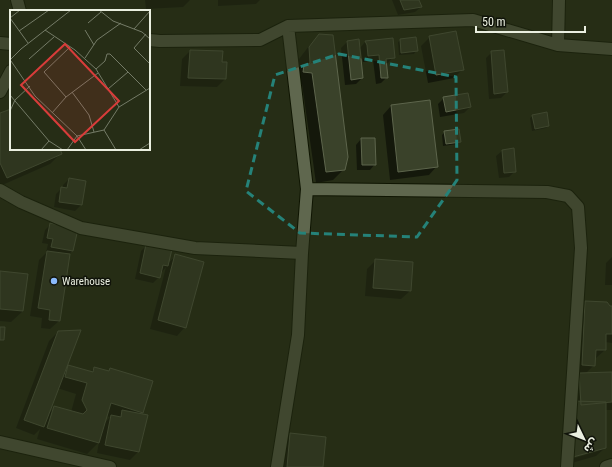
<svg xmlns="http://www.w3.org/2000/svg" width="612" height="467" viewBox="0 0 612 467" font-family="'Roboto Condensed','Noto Sans Arabic',sans-serif">
<style>
.shadow{fill:#0007;fill-rule:evenodd}
.building{fill:#3a422a;stroke:#5d654c}
.lines{fill:none;stroke-linecap:round;stroke-linejoin:round}
.minor-casing{stroke:#0f1502;stroke-width:14}
.minor{stroke:#5f674e;stroke-width:12}
.marked{fill:none;stroke:#258279;stroke-width:3;stroke-dasharray:8 5;stroke-linejoin:round}
.poi-dot{fill:#8abafc;stroke:#10130a;stroke-width:1.5}
.labels{text-anchor:middle;stroke-width:3;stroke-linejoin:round;paint-order:stroke}
.poi-label{font-size:11px;fill:#eaefe0;stroke:#10130a;text-anchor:start}
.inset-road{fill:none;stroke:#747b67;stroke-width:1}
.view{fill:#d83c3a;fill-opacity:0.15;stroke:#d83c3a;stroke-width:2}
.inset-edge{fill:none;stroke:#eaefe0;stroke-width:2}
</style>
<rect width="100%" height="100%" fill="#262d16"/>
<!-- shadow -->
<path class="shadow" d="M145 0H190L183 7 146 9Z
M218 0H260L256 4 218 6Z
M392 0H418L421 7 415 12 398 15Z
M320 35 344 169 333 180 316 183 302 84 293 83 299 72V59L309 46Z
M430 37 462 70 454 78 428 83 421 46Z
M392 39 393 57 388 63H385L387 77 381 83 376 84 373 60 363 62 361 51 360 48 365 42Z
M358 40 362 78 356 84 345 85 341 48 347 42Z
M401 40 416 51 414 54 399 55 398 42Z
M190 51 221 63 225 79 217 87 180 86 182 59Z
M492 52 507 92 501 98 489 99 486 58Z
M444 98 470 107 464 113 440 117 438 104Z
M391 106 437 166 429 175 390 180 383 115Z
M11 110V149H59L61 153 50 164 0 186V115Z
M533 116 548 126 546 128 532 131 530 118Z
M445 132 460 141 457 144 443 146 442 135Z
M361 139 375 164 370 170H357L356 145Z
M502 151 515 171 509 177 499 178 496 156Z
M69 179 81 205 75 211 54 207 56 194 62 188H63V185Z
M51 224 72 251 69 254 59 321 50 329 41 328 42 318 30 316 39 260 46 253 48 244 42 243 45 230Z
M147 245 168 263 176 256 185 327 177 336 150 329 166 267 162 272 160 271 159 277 153 283 135 279 141 251Z
M612 257V285H605L606 263Z
M376 260 410 291 401 299 365 296 367 269Z
M0 272 23 311 11 322 0 321Z
M585 302 612 307V343L605 342V350L596 358H595L594 365 585 374 612 373V410H605V448L596 456 565 465 571 383 581 373H574L577 311ZM598 449V451L568 460V458Z
M58 332 64 371 69 366 90 372 95 368 108 372 110 369 142 412 140 415 146 416 138 452 130 460 97 453 99 442 87 454 37 439 40 429 34 435 16 428 49 341ZM57 388 76 394 71 412 55 407 48 414ZM106 416 110 417 104 424Z
M291 434 322 467H279L282 443Z"/>
<!-- building -->
<path class="building" d="M400 0H419L422 7 404 10Z
M456 31 464 70 436 75 429 36Z
M319 34 333 35 348 157 345 170 326 172 312 73 303 72 304 65 310 63 309 47Z
M416 37 418 51 401 53 400 39Z
M393 38 395 58 386 59 388 78H381L379 55 368 56 367 45 365 41Z
M359 39 363 78 351 80 347 41Z
M190 50 223 51 222 62H227L226 79 188 78Z
M504 50 508 92 494 94 491 51Z
M468 93 471 107 446 112 443 97Z
M430 100 438 167 398 172 391 105Z
M11 109V149H60L62 154 7 178 0 163V113Z
M547 112 549 126 535 129 532 115Z
M459 129 461 142 446 144 444 131Z
M361 138H375L376 165H362Z
M514 148 516 172 504 173 502 150Z
M69 178 86 181 82 205 59 202 61 187 67 188Z
M50 223 78 229 73 251 51 247 53 239 47 238Z
M146 244 172 249 168 266 163 265 160 278 140 273Z
M47 251 70 254 60 321 49 320 50 310 38 308Z
M175 254 204 262 186 328 158 320Z
M375 259 413 262 411 291 373 288Z
M0 271 28 274 23 311 0 309Z
M585 301 607 302 610 306H612V334H606V350H596L595 366 582 365Z
M0 327H5L4 340H0Z
M81 330 44 427 24 420 58 331Z
M68 365 93 372 94 367 109 371 110 368 153 381 143 413 111 403 99 443 47 428 54 406 83 414 87 410 82 400 87 383 65 377Z
M612 372V402L581 405 579 373Z
M574 401 606 402V448L573 457Z
M122 410 148 415 139 452 105 445 111 415 121 417Z
M290 433 326 437 323 467H287Z"/>
<g class="lines">
<!-- minor casing -->
<g class="minor-casing">
<path id="minor" d="M17 0 20 11
M149 40 160 41 260 40 288 26 473 20 558 45 612 49
M0 43 11 44
M558 45 559 0
M0 92 11 71
M307 189 547 192 568 196 578 207 581 248 567 467
M0 190 21 202 81 228 195 248 302 253
M0 442 110 467
M277 467 298 335 302 253 307 189 288 26
M606 467 612 465"/>
</g>
<!-- minor -->
<use href="#minor" class="minor"/>
</g>
<!-- marked area -->
<path d="M0 0H612V467H0ZM339 54 456 77 457 180 417 237 300 233 246 191 275 75Z" fill="#262d16" fill-opacity=".55" fill-rule="evenodd"/>
<path class="marked" d="M339 54 456 77 457 180 417 237 300 233 246 191 275 75Z"/>
<!-- markers -->
<circle class="poi-dot" cx="54" cy="281" r="4"/>
<g class="labels">
<!-- poi labels -->
<g class="poi-label">
<text x="62" y="285">Warehouse</text>
</g>
</g>
<!-- overview -->
<g transform="translate(10 10)">
<rect width="140" height="140" fill="#262d16"/>
<path class="inset-road" d="M89 0 103 11 132 22 140 29M0 8 18 33M0 8 10 0M78 13 91 2M124 19 140 1M35 20 65 40 86 59 109 97M75 20 84 35M9 21 39 0M136 24 124 38 140 54M75 48 87 30 111 13M1 49 11 39 61 0M19 49 44 27M1 51 25 86 67 126 76 140M86 59 95 51 97 44H100L136 80M98 79 118 62M62 82 79 105 84 122M0 85 39 131 53 140M56 87 34 62 60 37M0 101 5 90 20 76M42 103 56 87 88 63M94 120 106 140M31 140 39 131M57 140 67 126 94 120 109 97 140 78M129 140 140 133"/>
<path class="view" d="M55 34 109 91 65 132 11 75Z"/>
<rect width="140" height="140" class="inset-edge"/>
</g>
<!-- north arrow -->
<g transform="translate(584 439) rotate(133)" stroke="#10130a" stroke-width="3" paint-order="stroke">
<path d="M0-3L7 15L0 10L-7 15Z" fill="#eaefe0"/>
<text y="-6" font-size="11" font-weight="bold" text-anchor="middle" fill="#eaefe0">ش</text>
</g>
<!-- scale -->
<path d="M476 26v6h109v-6" fill="none" stroke="#eaefe0" stroke-width="2"/>
<text x="482" y="26" font-size="12" fill="#eaefe0" stroke="#10130a" stroke-width="3" paint-order="stroke">50 m</text>
</svg>
